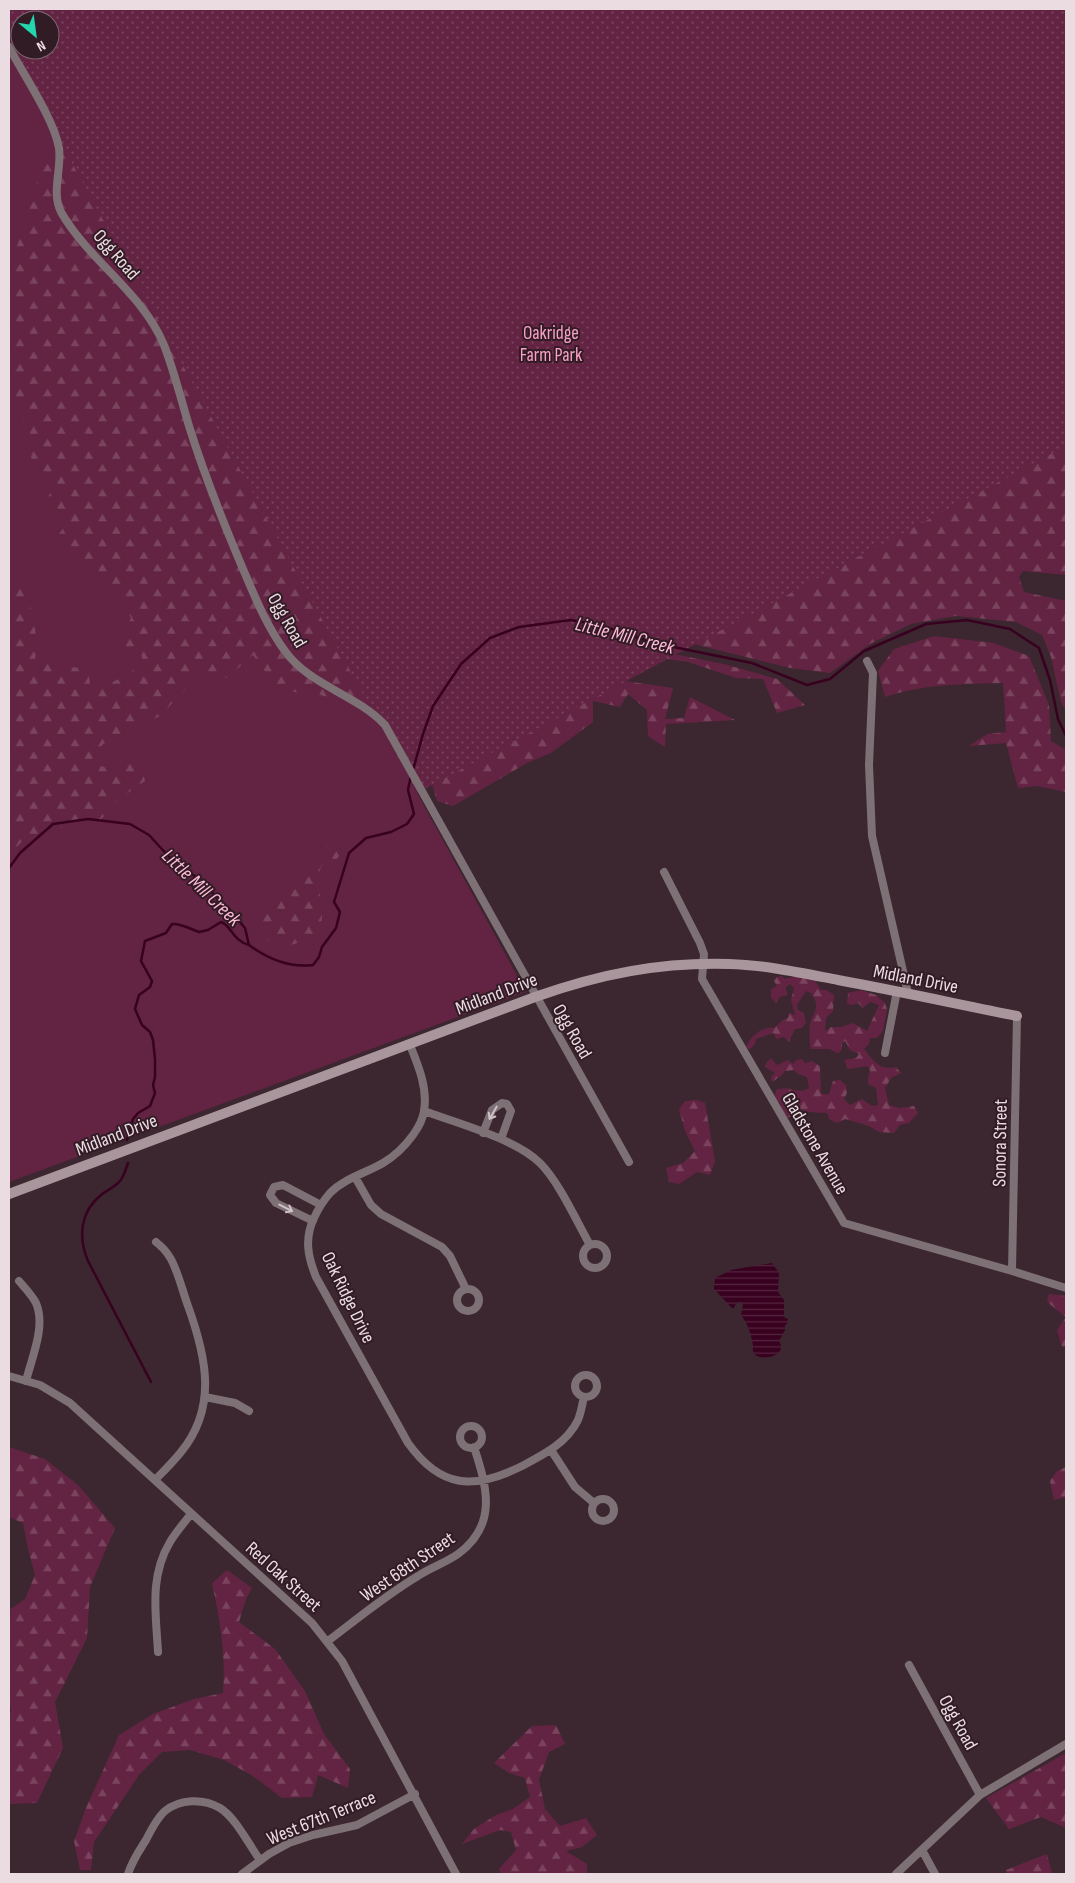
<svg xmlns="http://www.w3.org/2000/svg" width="1075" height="1883" viewBox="0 0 1075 1883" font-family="'Sofia Sans Condensed',sans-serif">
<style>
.grass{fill:#632443}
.forest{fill:url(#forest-firs)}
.park{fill:url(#park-dots);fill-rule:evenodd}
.water{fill:url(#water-rules)}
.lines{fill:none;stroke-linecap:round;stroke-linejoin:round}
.stream{stroke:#38011f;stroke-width:2.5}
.street{stroke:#7d7175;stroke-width:8}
.secondary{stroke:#a9969d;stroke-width:10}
.oneway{stroke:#d0c1c7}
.labels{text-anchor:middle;stroke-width:4;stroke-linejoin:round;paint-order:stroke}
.street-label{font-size:19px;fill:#ebdce2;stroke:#311c25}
.park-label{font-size:19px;fill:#f9a0c6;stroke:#311c25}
.water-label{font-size:20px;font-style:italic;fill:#febad6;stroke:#311c25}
</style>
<defs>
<pattern id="forest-firs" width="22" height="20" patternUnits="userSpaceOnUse" patternTransform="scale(1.25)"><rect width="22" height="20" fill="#632443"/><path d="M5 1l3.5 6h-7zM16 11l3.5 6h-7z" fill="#7a435e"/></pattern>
<pattern id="park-dots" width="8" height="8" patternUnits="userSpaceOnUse" patternTransform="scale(1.25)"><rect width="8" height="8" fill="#632443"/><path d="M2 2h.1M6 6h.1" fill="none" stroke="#7a435e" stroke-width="1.8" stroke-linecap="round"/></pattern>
<pattern id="water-rules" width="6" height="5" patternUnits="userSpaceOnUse" patternTransform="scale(1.25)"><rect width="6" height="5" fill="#38011f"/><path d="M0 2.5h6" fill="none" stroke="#55253f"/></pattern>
</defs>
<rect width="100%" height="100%" fill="#3c262f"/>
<!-- grass -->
<path class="grass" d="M9 48 526 992 9 1182Z"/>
<!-- forest -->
<path class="forest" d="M1066 9V575L1023 571 1019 577 1024 592 1066 601V711L1061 702 1051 657 1042 635 1016 622 956 616 911 624 870 644 830 673 790 668 681 641 375 709 353 695 344 705 316 693 293 692 272 681 253 655 227 678 204 670 160 716 103 744 90 762 104 767 141 762 145 781 119 799 97 824 66 826 23 840 9 857V570C18 585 28 599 34 616 37 626 33 633 39 643L35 658 41 665 52 663 89 670 90 688 95 690 123 677 142 664V657L137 648C128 649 125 648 121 639L131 618 125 608 104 588 93 570 61 546 58 535 68 522 65 510 45 507 52 487 31 464 32 437 16 404 14 363 9 361V271L43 164 89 125Z
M582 635 609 645 639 647 724 664 777 679 805 705 777 713 763 679 736 678 688 662 593 648 598 677 673 688 665 719 684 718 690 697 735 720 666 724 665 747 648 736 647 710 628 694 620 707 593 701V722L551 753 527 763 453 806 437 801 428 770 442 712 459 682 452 707 497 702 552 684 463 675 498 644Z
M934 636 994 643 1029 656 1049 705 1051 741 1066 750V792L1037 786 1018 788 1006 743 969 746 987 734 1006 732 1003 683C963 684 923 684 885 697L878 671 894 649Z
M340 840 342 851 337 859C332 861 323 861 321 867 311 891 340 933 300 942 293 944 288 947 281 946 271 944 262 937 258 928L265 906 279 898 281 887 299 884 313 867 325 847 329 843Z
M782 976 785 979 796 976 815 981 821 990H827L834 995 833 1011 826 1018 825 1031 831 1027H841L853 1023 867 1031 879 1005 870 1002 863 1008 858 1003 852 1005 847 1004 848 993 861 990 876 995 885 1003 887 1009 883 1031 877 1038H870L869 1044 864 1049C873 1060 879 1071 896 1067L901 1073 891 1078 885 1088 889 1105 900 1108 914 1106 918 1113 909 1123 900 1125 894 1133 879 1132 869 1126 845 1119 837 1123 830 1120 827 1113 808 1112 792 1107 790 1117 785 1118 780 1103 774 1097 777 1089C781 1089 787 1088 791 1089 798 1091 802 1092 809 1088L807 1077 798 1074 794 1070 785 1071 781 1076 772 1082 771 1077 775 1073 765 1067 766 1063 771 1058 777 1065 788 1060 793 1064 796 1060 802 1059 805 1063 812 1061 820 1066 821 1094H829L833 1081 840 1080 846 1085 847 1093 844 1099 850 1105 862 1099 872 1106 878 1105 876 1088 868 1084V1078L870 1070 867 1066 848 1069 844 1060 856 1058 859 1054 850 1050 845 1041 842 1043V1050L838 1053 829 1049H811C809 1045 809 1024 811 1020 813 1015 817 1010 816 1004 816 1001 813 996 811 993L806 991 797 1005 798 1010 804 1013 806 1023 802 1028 795 1029 789 1042 784 1037 776 1039 774 1033 756 1039 755 1044 750 1049 746 1048C749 1037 762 1026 774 1028L783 1020 788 1018 789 1013 795 1015 791 1000 794 988 790 984 786 987 787 995 780 997 776 1003 771 998V989L777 986 774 981 777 977Z
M697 1100 705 1103 715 1161 710 1175 697 1172 679 1184 669 1182 666 1168 683 1163 695 1151 685 1131 679 1109 685 1101Z
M1049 1294 1066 1296V1346L1062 1347 1057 1330 1066 1317 1047 1302Z
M9 1447 45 1459 78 1485 115 1528 90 1587 87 1638 55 1702 63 1748 37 1803 9 1804V1715L11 1711 9 1697V1610L25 1599 35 1575 28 1549 23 1523 9 1517Z
M1066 1467V1497L1054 1500 1050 1481 1057 1471Z
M227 1570 252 1588 246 1599 239 1622 275 1649 305 1691 324 1734 350 1769 348 1788 318 1775 312 1797 282 1798 253 1776 224 1760 190 1750 162 1752 139 1775 94 1842 91 1870H80L74 1841 86 1808 119 1735 153 1714 194 1699 223 1693C226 1655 220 1621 212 1583Z
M556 1725 565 1744 549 1752 539 1780 545 1809 560 1826 586 1818 597 1835 582 1847 566 1851 587 1864V1874H501L499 1869 516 1850 511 1832 500 1830 462 1844 474 1829 496 1815 513 1809 530 1797 525 1778 509 1773 494 1763 532 1726Z
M1066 1753V1828L1041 1817 1009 1829 986 1798Z
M1047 1854 1052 1874H1007L1006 1870Z"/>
<!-- park -->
<path class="park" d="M9 9H1066V446L417 793 9 48ZM20 20H50V50H20Z"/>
<!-- water -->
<path class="water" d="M772 1263 779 1273 778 1292 784 1300V1317L788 1319 787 1324 785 1325V1330L779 1341C789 1357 758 1362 754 1353 752 1350 753 1347 753 1345 751 1334 748 1324 741 1315L743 1304 741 1302 736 1303 734 1308H732L714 1289 715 1278 731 1270Z"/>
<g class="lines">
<!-- stream -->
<path class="stream" d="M413 770 423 734 433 706 461 664 490 638 519 627 571 620 603 626 654 643 752 663 807 685 830 679 864 651 926 624 967 620 1010 629 1039 648 1050 680 1058 719 1066 736
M9 868 20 853 53 824 88 819 130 824 149 835 171 859 196 877 229 909 245 928 249 945C268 959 289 968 313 965L319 957 322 947 336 928 340 912 334 902 349 853 366 838 391 832 407 824 414 814 408 790 411 775
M127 1140 133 1119 138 1113 150 1106 155 1093 153 1085 155 1077V1059L153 1040 150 1032 142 1025 135 1009 139 995 150 987 152 981 141 961 145 941 166 933 172 924C181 923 190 929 199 932L208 930 221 922C232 926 232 940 249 945
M128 1163C126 1169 124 1176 120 1181 115 1187 107 1190 101 1195 80 1212 78 1237 88 1261L151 1382"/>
<!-- street -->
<path class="street" d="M9 47C23 74 54 119 59 148 62 168 51 193 61 212 89 261 142 292 164 345 174 371 181 399 189 426 204 474 223 522 243 569 255 597 267 627 285 651 310 686 356 694 385 725L629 1162
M867 661 873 673 869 765 872 836 908 993
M664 872 700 943 704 954 702 979 844 1223 1012 1271 1066 1288
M410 1045C418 1065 428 1088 424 1111 423 1119 418 1128 413 1135 405 1146 395 1156 383 1163 366 1173 345 1178 330 1193 324 1200 318 1209 314 1218 304 1239 308 1257 316 1277L408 1443C441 1489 474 1490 522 1466 543 1455 567 1443 578 1420 581 1413 582 1405 584 1397
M885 1053 897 991
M424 1111C457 1123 516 1139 540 1163 559 1182 576 1220 590 1245
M483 1133 492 1110 502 1103 507 1104 511 1111 501 1139
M355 1177 371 1205 381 1214 442 1247 450 1256 466 1289
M313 1221 276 1203 270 1195 274 1187 283 1185 321 1205
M583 1256a12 12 0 1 1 24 0a12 12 0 1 1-24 0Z
M1012 1271 1017 1016
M19 1281C25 1288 32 1295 36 1303 46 1326 32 1357 26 1381
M457 1300a11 11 0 1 1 22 0a11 11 0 1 1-22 0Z
M575 1386a11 11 0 1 1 22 0a11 11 0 1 1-22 0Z
M9 1376 40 1385 70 1403 312 1623 342 1661 456 1874
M205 1397 235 1403 249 1411
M460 1437a11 11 0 1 1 22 0a11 11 0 1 1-22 0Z
M551 1450 575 1487 594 1503
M155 1480C164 1471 173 1462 181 1452 218 1407 206 1356 188 1306 183 1293 177 1267 169 1256 166 1251 161 1246 156 1242
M592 1510a11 11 0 1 1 22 0a11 11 0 1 1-22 0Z
M328 1641C357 1619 386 1595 418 1576 430 1568 445 1563 458 1554 498 1525 487 1487 474 1447
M158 1652C156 1614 149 1577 170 1542 176 1532 184 1523 191 1514
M909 1665 980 1795
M922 1850 935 1874
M128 1874C132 1861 139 1851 146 1840 151 1830 157 1818 165 1811 180 1799 203 1798 220 1808 236 1818 249 1845 260 1860
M242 1874 269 1854 289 1843 313 1835 357 1825 415 1794
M896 1874 980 1795 1066 1744"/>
<!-- secondary -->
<path class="secondary" d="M9 1194 535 997C600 974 660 962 729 964 766 965 802 973 838 980 898 991 957 1004 1017 1016"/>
</g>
<!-- one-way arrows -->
<defs><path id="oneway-shaft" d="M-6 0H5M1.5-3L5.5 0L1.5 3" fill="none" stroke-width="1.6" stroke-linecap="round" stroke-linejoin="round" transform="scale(1.25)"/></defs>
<g class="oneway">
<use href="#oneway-shaft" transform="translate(493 1113) rotate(120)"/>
<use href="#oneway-shaft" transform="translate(286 1208) rotate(27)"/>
</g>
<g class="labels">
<!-- street labels -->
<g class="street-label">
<text transform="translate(117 254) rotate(49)" y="7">Ogg Road</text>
<text transform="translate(288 620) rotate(60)" y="7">Ogg Road</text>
<text transform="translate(916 978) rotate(11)" y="7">Midland Drive</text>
<text transform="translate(496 993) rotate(-21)" y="7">Midland Drive</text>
<text transform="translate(573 1031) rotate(60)" y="7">Ogg Road</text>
<text transform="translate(116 1134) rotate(-21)" y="7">Midland Drive</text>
<text transform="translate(816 1143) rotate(60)" y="7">Gladstone Avenue</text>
<text transform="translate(999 1143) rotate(-89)" y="7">Sonora Street</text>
<text transform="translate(349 1297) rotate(64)" y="7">Oak Ridge Drive</text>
<text transform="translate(407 1566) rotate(-34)" y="7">West 68th Street</text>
<text transform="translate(284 1576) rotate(42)" y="7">Red Oak Street</text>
<text transform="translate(959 1722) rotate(61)" y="7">Ogg Road</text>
<text transform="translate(321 1817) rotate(-22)" y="7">West 67th Terrace</text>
</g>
<!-- park labels -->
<g class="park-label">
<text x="551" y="339">Oakridge<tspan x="551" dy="22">Farm Park</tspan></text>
</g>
<!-- water labels -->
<g class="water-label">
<text transform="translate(625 635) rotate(14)" y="7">Little Mill Creek</text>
<text transform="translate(202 887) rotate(44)" y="7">Little Mill Creek</text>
</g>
</g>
<!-- border -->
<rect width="1075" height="1883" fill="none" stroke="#ebdce2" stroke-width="20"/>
<!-- north arrow -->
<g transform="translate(35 35) rotate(151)"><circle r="24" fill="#311c25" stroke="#7b6971"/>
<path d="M0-4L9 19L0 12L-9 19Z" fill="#24d5ae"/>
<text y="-8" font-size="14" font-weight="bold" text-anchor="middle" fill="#ebdce2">N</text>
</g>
</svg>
